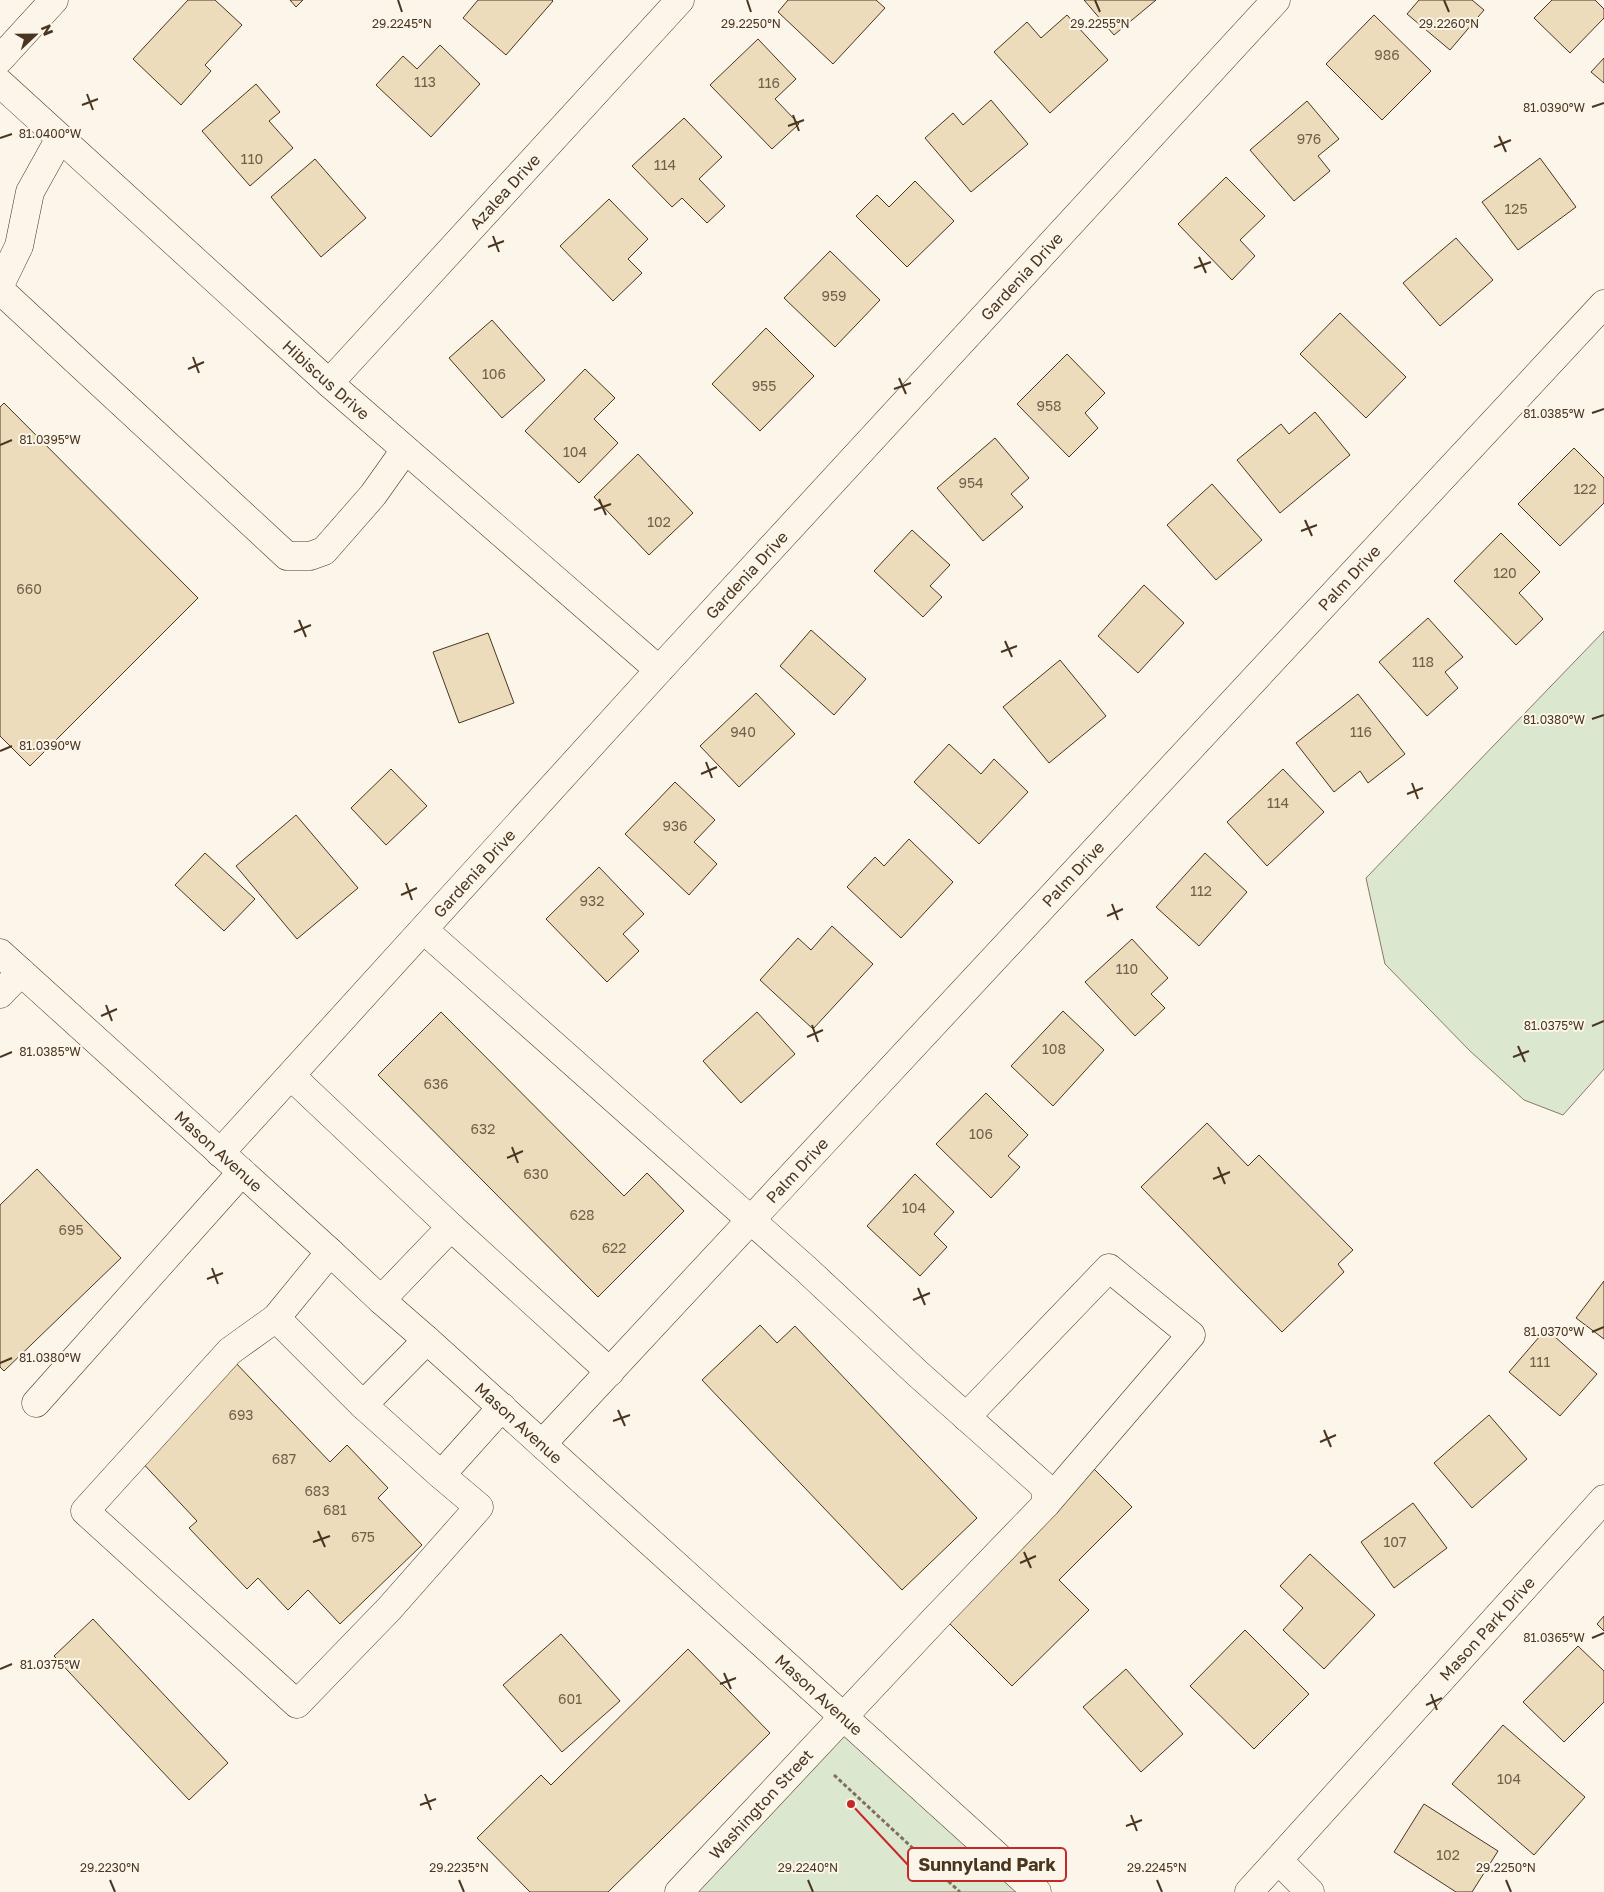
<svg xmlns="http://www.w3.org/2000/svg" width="1604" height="1892" viewBox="0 0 1604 1892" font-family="'Golos Text',sans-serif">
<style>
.green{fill:#dce7d0;stroke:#887966}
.building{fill:#ecdcbc;stroke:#4a3520}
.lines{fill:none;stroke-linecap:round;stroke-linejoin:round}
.minor-casing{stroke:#4a3520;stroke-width:29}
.major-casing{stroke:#4a3520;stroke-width:29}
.path{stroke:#7f6f5c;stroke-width:3;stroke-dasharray:4 2.5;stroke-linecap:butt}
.minor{stroke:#fbf6e9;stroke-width:28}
.major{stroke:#fbf6e9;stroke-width:28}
.ticks{fill:none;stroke:#4a3520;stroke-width:2}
.labels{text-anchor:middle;stroke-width:4;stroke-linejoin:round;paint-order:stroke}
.number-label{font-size:14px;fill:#725f47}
.street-label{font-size:16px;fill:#4a3520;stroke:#fbf6e9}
.ticks-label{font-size:12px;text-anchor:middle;fill:#4a3520;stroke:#fbf6e9;stroke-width:4;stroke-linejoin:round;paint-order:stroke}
.leader{fill:none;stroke:#c62828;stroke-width:2}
.callout-dot{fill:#c62828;stroke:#fbf6e9;stroke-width:2}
.callout{fill:#fbf6e9;stroke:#c62828;stroke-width:2}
.callout-label{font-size:18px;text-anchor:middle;font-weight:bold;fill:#4a3520}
</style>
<rect width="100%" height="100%" fill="#fbf6e9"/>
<!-- green -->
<path class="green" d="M1604 631V1069L1563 1115 1524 1100 1470 1051 1385 964 1366 878Z
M843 1716 1037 1892H679Z"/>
<!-- building -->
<path class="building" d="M188 0H215L242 25 205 65 211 71 181 105 133 59Z
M290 0H303L296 7Z
M478 0H552L553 1 506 55 463 18Z
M788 0H876L885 8 833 64 778 12Z
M1084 0H1156L1114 35Z
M1419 0H1472L1484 10 1450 50 1407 14Z
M1552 0H1595L1604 9V18L1570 53 1534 18Z
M1067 15 1108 60 1050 113 994 52 1027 22 1041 38Z
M1374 15 1431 71 1382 120 1326 64Z
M758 39 796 79 775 99 799 124 772 149 710 85Z
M440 45 480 84 431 137 376 85 403 56 417 69Z
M1604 58V83L1591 72Z
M256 84 280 112 269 121 293 148 250 186 202 131Z
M991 100 1028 144 971 192 925 138 953 113 963 125Z
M1307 101 1339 139 1318 156 1330 171 1294 201 1250 150Z
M684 118 722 157 699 179 725 206 707 223 682 198 672 207 632 166Z
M1540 158 1576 207 1518 250 1482 202Z
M315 159 366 218 321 257 271 197Z
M1226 177 1265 216 1240 240 1255 256 1232 280 1178 224Z
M915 181 954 221 907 267 856 216 877 195 889 207Z
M609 199 648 239 628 259 642 273 613 301 560 246Z
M1456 238 1493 280 1440 326 1403 283Z
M830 251 880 300 835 347 784 298Z
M1340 313 1406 377 1366 418 1300 354Z
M492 320 545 380 502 418 449 358Z
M766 328 814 376 760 431 712 384Z
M1067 354 1105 393 1085 413 1098 428 1069 457 1017 404Z
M585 369 615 398 594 419 618 443 579 483 525 431Z
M4 403 198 598 30 766 0 736V407Z
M1315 412 1350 455 1280 513 1237 460 1281 424 1289 434Z
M995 438 1029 478 1011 494 1023 507 983 541 937 488Z
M1574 448 1604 478V503L1560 546 1518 504Z
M638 454 693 513 649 555 594 497Z
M1212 484 1262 540 1216 580 1167 525Z
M912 530 950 565 930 586 942 597 923 617 874 571Z
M1501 533 1540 572 1519 593 1543 619 1516 645 1454 581Z
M1144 585 1184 623 1138 673 1098 636Z
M1428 618 1463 657 1445 672 1458 688 1427 716 1379 662Z
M811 630 866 679 834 715 780 666Z
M488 633 514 703 459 723 433 652Z
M1060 660 1106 716 1049 763 1003 707Z
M756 693 795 734 739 787 700 746Z
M1358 694 1405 754 1368 783 1360 771 1334 792 1296 743Z
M949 744 981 774 994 759 1028 792 979 844 914 782Z
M391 769 427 806 386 845 351 808Z
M1283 769 1324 812 1267 866 1227 822Z
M675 782 715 820 694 842 717 864 689 895 625 834Z
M296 815 358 888 297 939 236 866Z
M909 839 953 882 901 938 847 887 875 857 884 866Z
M205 853 255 899 224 931 175 885Z
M1205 853 1247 892 1199 946 1156 907Z
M599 867 644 914 623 934 639 951 607 982 546 919Z
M832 926 873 964 813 1029 760 980 798 938 811 950Z
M1132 939 1168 978 1151 994 1165 1008 1135 1036 1085 982Z
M1063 1011 1104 1050 1053 1106 1011 1066Z
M441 1012 624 1196 647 1173 684 1211 598 1297 378 1075Z
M757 1012 795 1054 741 1103 703 1061Z
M986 1093 1028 1135 1008 1156 1020 1167 991 1198 936 1144Z
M1207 1123 1248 1166 1259 1155 1353 1250 1338 1264 1344 1272 1282 1332 1141 1187Z
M37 1169 121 1258 4 1371 0 1367V1205Z
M915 1174 954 1212 934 1234 947 1247 920 1276 867 1226Z
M1604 1281V1339L1576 1318Z
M760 1325 777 1343 795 1326 977 1518 902 1590 702 1380Z
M1546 1329 1597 1374 1560 1416 1509 1372Z
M234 1361 330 1462 347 1445 388 1488 378 1498 422 1545 340 1624 308 1590 288 1610 258 1578 247 1589 189 1528 197 1521 136 1456Z
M1489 1415 1527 1459 1472 1508 1434 1463Z
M1094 1469 1132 1507 1059 1580 1089 1610 1012 1686 945 1619Z
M1413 1503 1447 1548 1394 1588 1361 1542Z
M1310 1554 1375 1615 1324 1669 1283 1630 1303 1608 1280 1586Z
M1604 1616V1631L1597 1624Z
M93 1619 228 1763 189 1800 54 1656Z
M1245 1630 1309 1694 1254 1749 1190 1686Z
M561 1634 620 1701 562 1752 503 1685Z
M1578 1646 1604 1671V1702L1564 1742 1523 1702Z
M688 1649 770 1733 608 1892H530L477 1838 541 1775 551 1785Z
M1126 1669 1183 1734 1141 1772 1083 1707Z
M1503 1725 1585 1797 1534 1855 1452 1784Z
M1424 1804 1498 1851 1472 1892H1456L1394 1852Z"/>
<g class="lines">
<!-- minor casing -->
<g class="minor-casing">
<g id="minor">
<path d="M0 59 54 0"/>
<path id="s1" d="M0 83 329 383 659 670"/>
<path d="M0 285 19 246 30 192 60 138"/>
<path d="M0 290 287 556H310L324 551 373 495 405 450"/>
<path id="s2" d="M329 383 680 0"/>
<path d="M424 930 807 1270 917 1373 1045 1487 1046 1504 936 1618 679 1892"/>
<path d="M0 994 21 972"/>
<path d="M291 1076 451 1227 381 1300"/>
<path id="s3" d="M220 1153 659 670 1276 0"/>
<path d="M451 1227 610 1372"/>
<path d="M330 1252 276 1318 230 1351 85 1511 297 1704 389 1609 479 1507 441 1475 502 1407"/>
<path d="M276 1318 363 1405 427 1340"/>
<path d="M36 1403 242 1172"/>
<path d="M363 1405 441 1475"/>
<path d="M966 1417 1109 1268 1191 1335 1046 1504"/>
<path id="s4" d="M542 1444 1604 304"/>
<path d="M1278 1860 1310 1892"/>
<path id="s5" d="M1249 1892 1604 1499"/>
</g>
</g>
<!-- major casing -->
<g class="major-casing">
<g id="major">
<path id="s6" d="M0 953 330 1252 381 1300 427 1340 1037 1892"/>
</g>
</g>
<!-- path -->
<path class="path" d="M834 1775 960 1892"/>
<!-- minor -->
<use href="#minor" class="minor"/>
<!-- major -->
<use href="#major" class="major"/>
</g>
<!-- ticks -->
<path class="ticks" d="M398 0 402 12M747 0 751 12M1095 0 1100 12M1444 0 1449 12M87 94 93 110M82 105 98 99M1592 107 1604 103M793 115 799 131M788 126 804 120M1499 136 1506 152M0 138 12 134M1494 147 1511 140M493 236 499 252M488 247 504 241M1199 257 1206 273M1194 268 1211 262M193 357 199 373M188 369 204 362M899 378 906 394M894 389 911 383M1592 413 1604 409M0 445 12 440M599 499 606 515M594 510 611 504M1305 520 1312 536M1301 531 1317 525M299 620 306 637M294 632 311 625M1005 641 1012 657M1001 652 1017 646M1592 719 1604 715M0 751 12 746M706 762 712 778M701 774 717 767M1412 783 1418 799M1407 794 1423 788M406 883 412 900M401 895 417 888M1112 904 1118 920M1107 916 1123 909M106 1005 112 1021M101 1016 117 1009M812 1025 818 1042M1592 1026 1604 1021M807 1037 823 1030M1518 1046 1525 1062M0 1057 12 1052M1513 1057 1529 1051M512 1147 518 1163M507 1158 523 1151M1218 1167 1225 1184M1213 1179 1230 1172M212 1268 218 1284M207 1279 223 1273M918 1288 925 1305M913 1300 930 1293M1592 1332 1604 1327M0 1363 12 1358M618 1410 625 1426M613 1421 630 1415M1324 1430 1331 1447M1320 1442 1336 1435M318 1531 325 1547M313 1542 330 1536M1024 1552 1031 1568M1020 1563 1036 1556M1592 1638 1604 1633M0 1669 12 1664M724 1673 731 1689M720 1684 736 1678M1431 1694 1437 1710M1426 1705 1442 1698M425 1794 431 1810M420 1805 436 1799M1131 1815 1137 1831M1126 1826 1142 1820M110 1880 115 1892M459 1880 464 1892M808 1880 813 1892M1157 1880 1162 1892M1506 1880 1511 1892"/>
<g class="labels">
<!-- number labels -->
<g class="number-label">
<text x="1387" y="60">986</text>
<text x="425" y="87">113</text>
<text x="769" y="88">116</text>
<text x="1309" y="144">976</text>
<text x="252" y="164">110</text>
<text x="665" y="170">114</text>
<text x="1516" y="214">125</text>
<text x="834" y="301">959</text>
<text x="494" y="379">106</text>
<text x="764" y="391">955</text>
<text x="1049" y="411">958</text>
<text x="575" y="457">104</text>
<text x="971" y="488">954</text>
<text x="1585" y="494">122</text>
<text x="659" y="527">102</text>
<text x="1505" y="578">120</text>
<text x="29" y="594">660</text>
<text x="1423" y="667">118</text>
<text x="743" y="737">940</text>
<text x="1361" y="737">116</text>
<text x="1278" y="808">114</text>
<text x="675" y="831">936</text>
<text x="1201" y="896">112</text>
<text x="592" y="906">932</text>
<text x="1127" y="974">110</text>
<text x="1054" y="1054">108</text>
<text x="436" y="1089">636</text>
<text x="483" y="1134">632</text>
<text x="981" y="1139">106</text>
<text x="536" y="1179">630</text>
<text x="914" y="1213">104</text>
<text x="582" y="1220">628</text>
<text x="71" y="1235">695</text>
<text x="614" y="1253">622</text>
<text x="1540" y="1367">111</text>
<text x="241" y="1420">693</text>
<text x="284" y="1464">687</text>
<text x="317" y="1496">683</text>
<text x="335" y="1515">681</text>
<text x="363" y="1542">675</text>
<text x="1395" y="1547">107</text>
<text x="570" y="1704">601</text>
<text x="1509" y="1784">104</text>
<text x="1448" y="1860">102</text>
</g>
<!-- street labels -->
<g class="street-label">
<text dy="6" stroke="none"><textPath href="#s2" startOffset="260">Azalea Drive</textPath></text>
<text dy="6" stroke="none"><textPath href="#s3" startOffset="1188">Gardenia Drive</textPath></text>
<text dy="6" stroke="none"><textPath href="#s1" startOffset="441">Hibiscus Drive</textPath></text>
<text dy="6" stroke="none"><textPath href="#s3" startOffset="782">Gardenia Drive</textPath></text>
<text dy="6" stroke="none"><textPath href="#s4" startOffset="1184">Palm Drive</textPath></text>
<text dy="6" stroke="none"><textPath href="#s3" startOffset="378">Gardenia Drive</textPath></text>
<text dy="6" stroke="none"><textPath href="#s4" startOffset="779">Palm Drive</textPath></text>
<text dy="6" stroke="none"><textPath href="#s6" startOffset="295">Mason Avenue</textPath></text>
<text dy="6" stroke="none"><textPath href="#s4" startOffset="374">Palm Drive</textPath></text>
<text dy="6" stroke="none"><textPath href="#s6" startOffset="700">Mason Avenue</textPath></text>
<text dy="6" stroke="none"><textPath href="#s5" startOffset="355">Mason Park Drive</textPath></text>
<text dy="6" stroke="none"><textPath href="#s6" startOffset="1105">Mason Avenue</textPath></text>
<text transform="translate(761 1804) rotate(-47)" y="6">Washington Street</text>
</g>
</g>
<g class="ticks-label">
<text x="1449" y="28">29.2260°N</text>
<text x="402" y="28">29.2245°N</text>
<text x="751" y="28">29.2250°N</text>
<text x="1100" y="28">29.2255°N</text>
<text x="1554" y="112">81.0390°W</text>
<text x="50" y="138">81.0400°W</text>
<text x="1554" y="418">81.0385°W</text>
<text x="50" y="444">81.0395°W</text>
<text x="1554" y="724">81.0380°W</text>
<text x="50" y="750">81.0390°W</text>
<text x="1554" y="1030">81.0375°W</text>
<text x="50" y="1056">81.0385°W</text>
<text x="1554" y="1336">81.0370°W</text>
<text x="50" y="1362">81.0380°W</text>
<text x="1554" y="1642">81.0365°W</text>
<text x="50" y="1669">81.0375°W</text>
<text x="110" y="1872">29.2230°N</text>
<text x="459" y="1872">29.2235°N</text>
<text x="808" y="1872">29.2240°N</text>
<text x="1157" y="1872">29.2245°N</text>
<text x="1506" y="1872">29.2250°N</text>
</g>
<!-- callouts -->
<path class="leader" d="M851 1804L908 1865"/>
<circle class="callout-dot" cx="851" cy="1804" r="5"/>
<rect class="callout" x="908" y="1848" width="158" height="33" rx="5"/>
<g class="callout-label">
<text x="987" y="1871">Sunnyland Park</text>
</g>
<!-- north arrow -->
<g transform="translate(35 35) rotate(68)" stroke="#fbf6e9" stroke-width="4" paint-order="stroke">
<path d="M0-4L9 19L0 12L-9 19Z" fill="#4a3520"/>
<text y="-8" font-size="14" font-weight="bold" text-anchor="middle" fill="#4a3520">N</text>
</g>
</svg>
